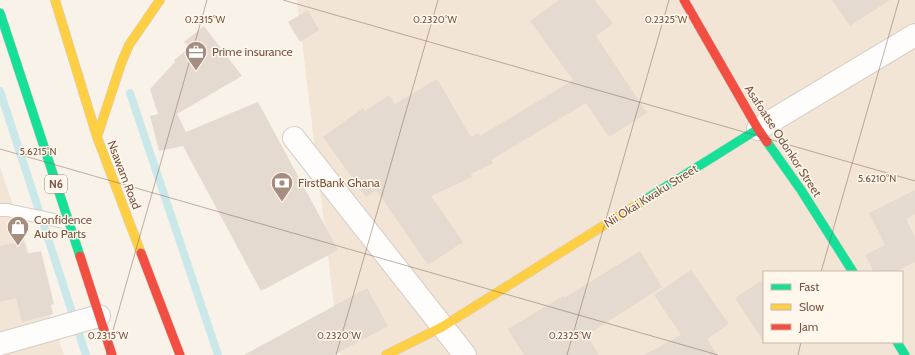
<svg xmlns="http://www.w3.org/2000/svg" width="915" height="355" viewBox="0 0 915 355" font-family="Cabin,sans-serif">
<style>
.residential{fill:#f2e5d6;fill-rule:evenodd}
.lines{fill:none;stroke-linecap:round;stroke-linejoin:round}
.stream{stroke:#cae8ea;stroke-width:8}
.building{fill:#e5dad0}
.lane-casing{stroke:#d6cdc6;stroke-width:14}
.street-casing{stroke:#d6cdc6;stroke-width:24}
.fast-casing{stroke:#d7cdc6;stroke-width:10}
.slow-casing{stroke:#d7cdc6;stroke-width:10}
.jam-casing{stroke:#d7cdc6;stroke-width:10}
.lane{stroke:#fefdfc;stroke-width:12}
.street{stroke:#fefdfc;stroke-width:22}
.fast{stroke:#16e098;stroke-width:9}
.slow{stroke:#ffcf43;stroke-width:9}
.jam{stroke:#f24e42;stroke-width:9}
.ticks{fill:none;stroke:#795746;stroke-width:1;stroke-opacity:0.45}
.labels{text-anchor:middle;stroke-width:3;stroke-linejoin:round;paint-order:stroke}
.shield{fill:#fff7ec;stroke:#a18778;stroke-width:1}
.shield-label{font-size:11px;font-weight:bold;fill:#795746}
.poi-label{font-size:12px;fill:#795746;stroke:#fff7ec;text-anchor:start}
.street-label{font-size:12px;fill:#795746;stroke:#fff7ec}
.ticks-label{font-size:10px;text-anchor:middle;fill:#795746;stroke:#fff7ec;stroke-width:3;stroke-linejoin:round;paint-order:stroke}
</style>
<rect width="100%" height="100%" fill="#f8f2e9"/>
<!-- residential -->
<path class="residential" d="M297 0H915V355H340ZM764 272H902V342H764Z
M0 167 64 355H0Z"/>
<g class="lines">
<!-- stream -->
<path class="stream" d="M0 91 86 355
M130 93 218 355"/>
</g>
<!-- building -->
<path class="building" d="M559 0H595L613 24 596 36 647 113 609 137 586 103 491 160 493 163 471 174 472 177 431 196 463 242 428 265 376 190 366 197 323 137 363 108 365 111 389 95 395 104 437 79 471 137 479 133 480 136 573 80 530 21Z
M832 0H890L850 26Z
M308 10 319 30 300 42 288 22Z
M204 26 242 76 177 114 186 132 258 102 338 250 261 291 183 146 159 151 150 116 158 114 150 89 175 62 174 60 190 47 184 42Z
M915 190V214L906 219 915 237V262L895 272H874L865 255 885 245 869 213Z
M24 241 27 254 41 251 54 304 51 305 53 314 22 322 16 298 0 302V246Z
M640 251 662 287 587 335 599 355H524L508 329 563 296 564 298Z
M691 270 729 324 707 339 717 355H644L681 335 654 295Z
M764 279V342L735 298Z
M367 288 388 326 334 355H244Z"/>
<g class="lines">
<!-- lane casing -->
<g class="lane-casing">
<path id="lane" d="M0 210H7L69 223"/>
</g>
<!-- street casing -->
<g class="street-casing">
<path id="street" d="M758 129 915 35
M294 138 465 355
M0 344 99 316"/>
</g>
<!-- fast casing -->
<g class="fast-casing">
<path id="fast" d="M0 13 80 256
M767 142 801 190 853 272
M638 204 758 129
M897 342 905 355"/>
</g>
<!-- slow casing -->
<g class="slow-casing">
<path id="slow" d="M55 0 97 137 141 253
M97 137 121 64 129 45 160 0
M386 355 442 327 638 204"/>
</g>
<!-- jam casing -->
<g class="jam-casing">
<path id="jam" d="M684 0 758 129 767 142
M141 253 180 355
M80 256 112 355"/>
</g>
<!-- lane -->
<use href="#lane" class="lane"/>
<!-- street -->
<use href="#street" class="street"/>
<!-- fast -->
<use href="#fast" class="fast"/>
<!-- slow -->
<use href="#slow" class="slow"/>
<!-- jam -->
<use href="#jam" class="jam"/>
</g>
<!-- ticks -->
<path class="ticks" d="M283 0 915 181M0 149 718 355M821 272 899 0M106 355 207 0M336 355 438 0M567 355 669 0M798 355 801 342"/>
<!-- icons -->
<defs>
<g id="office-pin" transform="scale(1.15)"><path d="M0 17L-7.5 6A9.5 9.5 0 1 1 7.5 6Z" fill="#a58d7f" stroke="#fff7ec"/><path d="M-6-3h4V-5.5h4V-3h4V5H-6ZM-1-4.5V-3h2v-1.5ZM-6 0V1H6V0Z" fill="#fff"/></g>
<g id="bank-pin" transform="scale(1.15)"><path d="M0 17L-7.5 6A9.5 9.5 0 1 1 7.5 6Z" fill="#a58d7f" stroke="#fff7ec"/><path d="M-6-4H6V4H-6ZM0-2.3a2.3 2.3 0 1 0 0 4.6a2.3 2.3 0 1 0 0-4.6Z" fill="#fff"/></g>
<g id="shop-pin" transform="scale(1.15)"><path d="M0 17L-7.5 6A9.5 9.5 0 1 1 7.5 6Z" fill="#a58d7f" stroke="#fff7ec"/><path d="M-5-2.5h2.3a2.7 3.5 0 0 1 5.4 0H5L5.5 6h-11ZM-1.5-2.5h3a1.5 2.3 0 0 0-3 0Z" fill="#fff"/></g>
</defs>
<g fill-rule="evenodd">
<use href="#office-pin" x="196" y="52"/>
<use href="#bank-pin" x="282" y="183"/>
<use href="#shop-pin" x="18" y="227"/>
</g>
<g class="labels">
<!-- shield labels -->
<rect class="shield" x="45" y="175" width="22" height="18" rx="3"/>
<g class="shield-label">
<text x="56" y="188">N6</text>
</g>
<!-- poi labels -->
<g class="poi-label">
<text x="212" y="56">Prime insurance</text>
<text x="298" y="187">FirstBank Ghana</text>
<text x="34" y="224">Confidence<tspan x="34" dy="14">Auto Parts</tspan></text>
</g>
<!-- street labels -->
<g class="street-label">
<text transform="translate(783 141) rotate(57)" y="4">Asafoatse Odonkor Street</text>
<text transform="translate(124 175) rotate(69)" y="4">Nsawam Road</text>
<text transform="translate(651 196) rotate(-32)" y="4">Nii Okai Kwaku Street</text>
</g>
</g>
<g class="ticks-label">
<text x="205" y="23">0.2315°W</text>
<text x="435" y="23">0.2320°W</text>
<text x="666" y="23">0.2325°W</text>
<text x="38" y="155">5.6215°N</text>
<text x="877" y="182">5.6210°N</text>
<text x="108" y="339">0.2315°W</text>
<text x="339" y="339">0.2320°W</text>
<text x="570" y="339">0.2325°W</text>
</g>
<!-- legend -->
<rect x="763" y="271" width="140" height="72" fill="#fff7ec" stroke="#c9b7aa"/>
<rect x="771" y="284" width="20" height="6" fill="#16e098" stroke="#c9b7aa"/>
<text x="799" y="291" font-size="12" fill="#795746">Fast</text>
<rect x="771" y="304" width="20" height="6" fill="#ffcf43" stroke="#c9b7aa"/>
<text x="799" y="311" font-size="12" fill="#795746">Slow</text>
<rect x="771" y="324" width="20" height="6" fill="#f24e42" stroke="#c9b7aa"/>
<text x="799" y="331" font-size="12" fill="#795746">Jam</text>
</svg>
